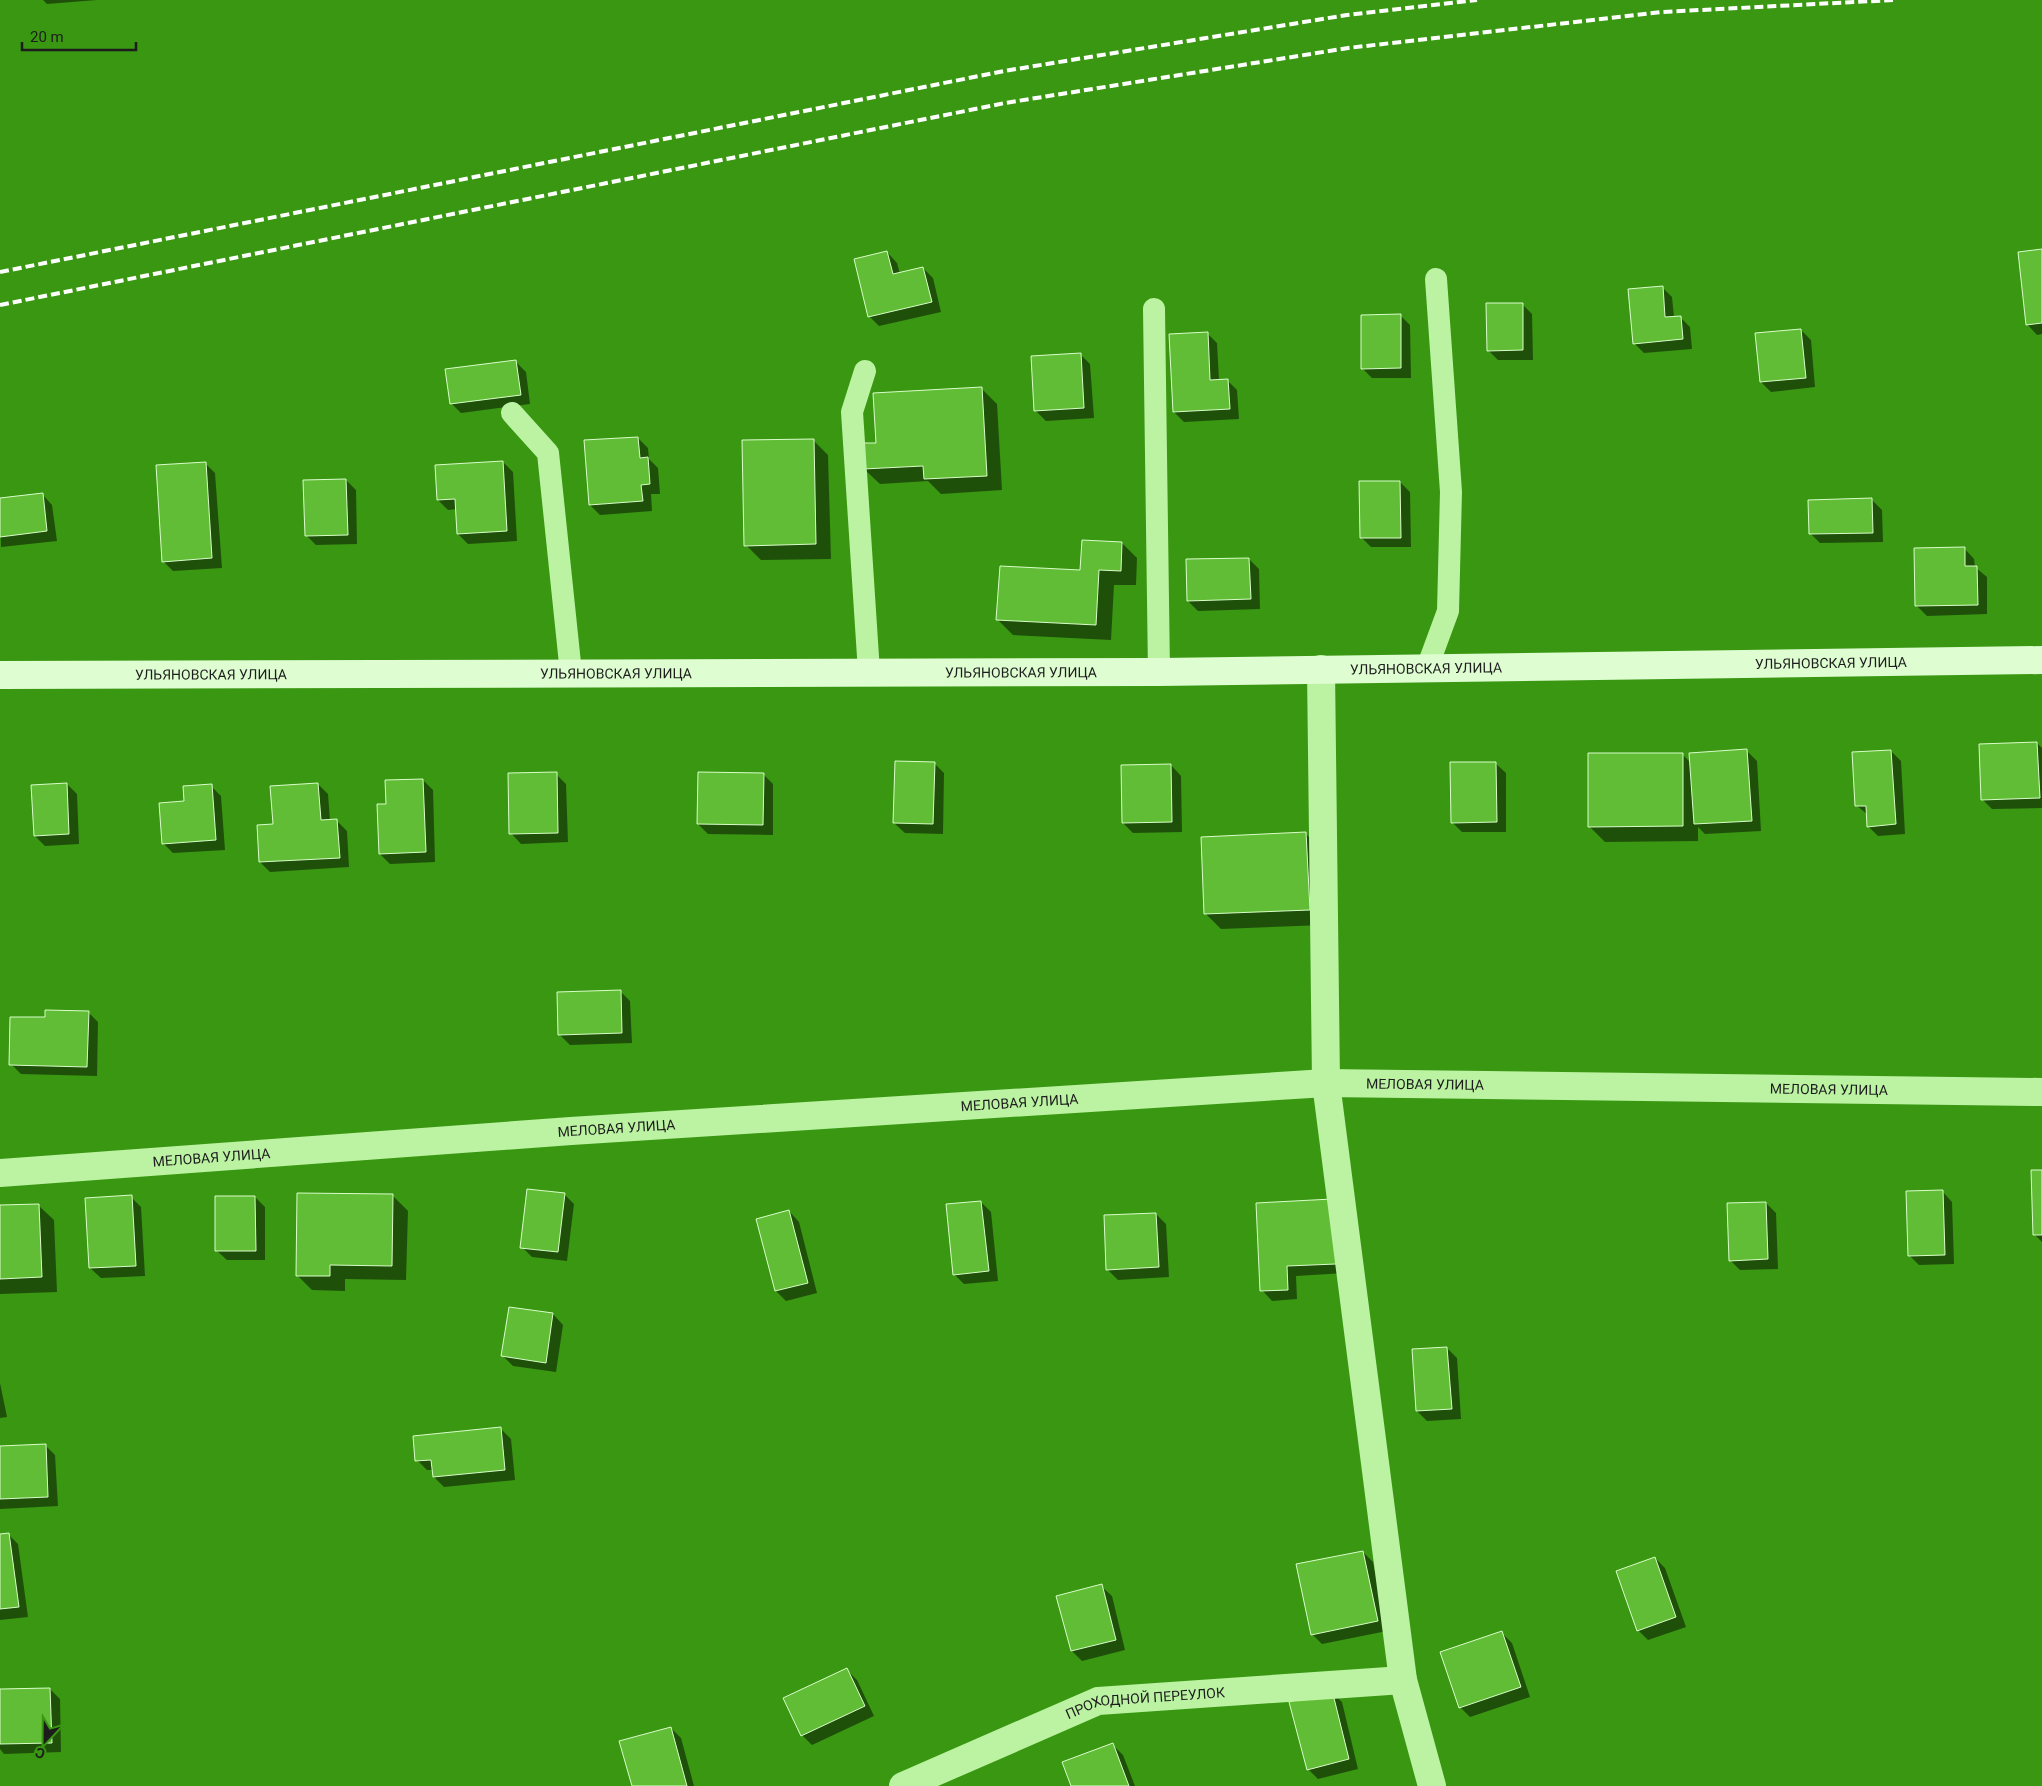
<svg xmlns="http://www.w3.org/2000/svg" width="2042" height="1786" viewBox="0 0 2042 1786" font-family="Roboto,sans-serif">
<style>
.shadow{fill:#0007}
.building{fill:#60bd35;stroke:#dafdca}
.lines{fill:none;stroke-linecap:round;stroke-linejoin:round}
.service{stroke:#bbf3a2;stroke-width:22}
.minor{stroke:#bbf3a2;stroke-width:28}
.secondary{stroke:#defdd1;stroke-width:28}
.rail{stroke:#fff;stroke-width:4;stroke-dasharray:9 4;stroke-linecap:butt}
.labels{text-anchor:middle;stroke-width:4;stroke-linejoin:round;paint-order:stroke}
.street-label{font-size:14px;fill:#1d1d1d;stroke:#399712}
</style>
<rect width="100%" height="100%" fill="#399712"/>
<!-- shadow -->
<path class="shadow" d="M43 0H97L47 4Z
M2042 250V334L2037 335 2027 324Z
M887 252 897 263 900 274 923 268 933 278 941 312 879 326 869 316Z
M1662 287 1672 297 1674 317H1680L1690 327 1692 349 1644 353 1634 343Z
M1522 304 1532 314 1533 360H1498L1488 350Z
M1400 315 1410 325 1411 378H1372L1362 368Z
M1801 330 1811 340 1815 387 1771 392 1761 382Z
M1207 333 1217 343 1219 380H1227L1237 390 1239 419 1184 422 1174 412Z
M1080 354 1090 364 1094 418 1046 421 1036 411Z
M515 361 526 372 530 404 461 413 451 403Z
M982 389 997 404 1002 490 941 494 928 481 880 484 864 469 878 444Z
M638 438 648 448 649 459 658 468 660 494H651L652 511 600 515 590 505Z
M813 440 828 455 831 559 761 560 746 545Z
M503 462 513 472 517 541 468 544 458 534 457 509 448 510 438 500Z
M205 463 215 473 222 568 173 571 163 561Z
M346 480 356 490 357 544 316 545 306 535Z
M1400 482 1410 492 1411 547H1371L1361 537Z
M42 494 52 505 57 541 1 547 0 499Z
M1872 500 1882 510 1883 542 1820 543 1810 533Z
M1122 543 1137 558 1136 585H1114L1111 640 1013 635 998 620 1082 571Z
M1964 548 1974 559 1975 567 1987 577V614L1927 616 1917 606Z
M1249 559 1259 569 1260 609 1198 611 1188 601Z
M2037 743 2042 748V808L1992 809 1982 799Z
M1747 751 1757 761 1761 831 1705 834 1698 827V841L1605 842 1590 827 1682 754 1691 763Z
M1891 751 1901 761 1905 834 1878 836 1868 826V815L1856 805Z
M934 763 944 773 943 834 905 833 894 823Z
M1495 763 1506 773V832H1462L1452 822Z
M1171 765 1181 776 1182 832 1133 833 1123 823Z
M556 774 566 784 568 842 521 844 511 833Z
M763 774 773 784V835L708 834 698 824Z
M423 780 433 790 435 862 390 864 380 854 388 805Z
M67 784 77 794 79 844 45 846 35 836Z
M318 784 328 794 330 821H337L347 831 349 867 270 872 260 862 274 825Z
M211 786 221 796 225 850 173 853 163 843 186 802Z
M1306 834 1321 849 1324 925 1221 929 1206 914Z
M620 991 630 1001 632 1043 570 1045 560 1035Z
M88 1012 98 1022 97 1076 21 1074 11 1064 46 1019Z
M2042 1171V1242L2034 1234Z
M1942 1191 1952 1202 1954 1264 1919 1265 1909 1255Z
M564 1194 574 1204 567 1261 532 1257 522 1247Z
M392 1195 408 1211 406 1280 345 1279V1291L312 1290 297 1275Z
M131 1197 141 1207 145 1276 101 1278 90 1268Z
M255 1197 265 1207V1260H227L216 1250Z
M1331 1200 1345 1273 1296 1276 1297 1299 1272 1301 1262 1290Z
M981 1202 991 1212 998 1281 964 1284 954 1274Z
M1766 1203 1776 1213 1778 1269 1740 1270 1730 1260Z
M38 1205 54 1220 57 1292 0 1294V1207Z
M789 1211 799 1222 817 1293 786 1301 776 1291 758 1219Z
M1156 1214 1166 1224 1169 1277 1118 1280 1108 1270Z
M510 1308 553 1314 563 1325 556 1372 513 1366 503 1356Z
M1447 1348 1457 1358 1461 1419 1427 1421 1417 1411Z
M0 1383 7 1417 0 1418Z
M501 1429 511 1439 515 1480 444 1487 434 1477 433 1470H427L417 1460Z
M45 1445 55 1455 58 1506 0 1509V1447Z
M8 1534 18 1544 28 1617 0 1620V1535Z
M1363 1552 1373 1562 1387 1631 1322 1644 1312 1634Z
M1655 1558 1665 1568 1686 1627 1648 1640 1638 1630Z
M1101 1586 1112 1596 1125 1650 1082 1661 1072 1651Z
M1502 1633 1512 1643 1530 1697 1470 1717 1460 1707Z
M847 1670 857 1680 874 1716 812 1745 802 1735Z
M50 1689 60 1699 61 1752 4 1754 0 1749V1690Z
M1332 1692 1342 1702 1358 1769 1318 1779 1308 1769Z
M671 1728 681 1738 694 1786H633Z
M1113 1745 1123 1755 1135 1786H1073Z"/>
<!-- building -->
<path class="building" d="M2042 249V323L2026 325 2018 252Z
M887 251 893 274 923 267 932 302 868 317 854 259Z
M1663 286 1665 317 1681 316 1683 339 1633 344 1628 289Z
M1486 303H1523V350L1487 351Z
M1401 314V368L1361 369V315Z
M1801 329 1806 378 1760 382 1755 333Z
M1208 332 1210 380 1228 379 1230 409 1173 412 1169 334Z
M1081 353 1084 408 1034 411 1031 356Z
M516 360 521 395 450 404 445 369Z
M982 387 987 476 924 479 923 466 863 469 862 443H876L873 393Z
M638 437 640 458 648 457 650 484 641 485 643 501 589 505 584 440Z
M814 439 816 544 744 546 742 440Z
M503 461 507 531 457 534 455 499 437 500 435 465Z
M206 462 212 558 162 562 156 465Z
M346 479 348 535 305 536 303 480Z
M1359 481H1400L1401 538H1360Z
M43 493 47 531 0 537V498Z
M1872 498 1873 533 1809 534 1808 500Z
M1082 540 1122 542 1121 571 1099 570 1096 625 996 620 1000 566 1080 570Z
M1965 547V566H1977L1978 605 1915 606 1914 548Z
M1249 558 1251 599 1187 601 1186 559Z
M2037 742 2040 798 1981 800 1979 744Z
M1747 749 1752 821 1694 824 1689 753Z
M1891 750 1896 824 1867 827 1866 806H1855L1852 752Z
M1588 753H1683V826L1588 827Z
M895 761 935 762 933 824 893 823Z
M1450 762H1496L1497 822 1451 823Z
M1171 764 1172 822 1122 823 1121 765Z
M557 772 558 833 509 834 508 773Z
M698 772 764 773 763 825 697 824Z
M423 779 426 852 379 854 377 804H386L385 780Z
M67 783 69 834 34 836 31 785Z
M318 783 321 820 337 819 340 858 259 862 257 825 273 824 270 786Z
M212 784 216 840 162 844 159 803 184 801 183 786Z
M1306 832 1310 910 1204 914 1201 837Z
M621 990 622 1033 558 1035 557 992Z
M45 1010 89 1011 87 1067 9 1065 10 1017H45Z
M2031 1170H2042V1235H2033Z
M527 1189 565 1193 558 1252 520 1248Z
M1943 1190 1945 1255 1908 1256 1906 1191Z
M297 1193 393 1194 392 1266 330 1265V1276H296Z
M132 1195 136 1266 89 1268 85 1198Z
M215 1196H255L256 1251H215Z
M1332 1199 1336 1264 1287 1266 1288 1290 1260 1291 1256 1203Z
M981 1201 989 1271 953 1275 946 1204Z
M1766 1202 1768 1259 1729 1261 1727 1203Z
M39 1204 42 1277 0 1279V1205Z
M789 1210 808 1283 775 1291 756 1219Z
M1156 1213 1159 1267 1106 1270 1104 1215Z
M509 1307 553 1313 546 1363 501 1356Z
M1447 1347 1452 1409 1416 1411 1412 1349Z
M501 1427 505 1470 433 1477 431 1460 415 1461 413 1436Z
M46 1444 48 1497 0 1499V1446Z
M9 1533 19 1607 0 1609V1534Z
M1363 1551 1378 1621 1311 1635 1296 1564Z
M1655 1557 1676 1617 1637 1631 1616 1571Z
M1102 1584 1116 1640 1071 1651 1056 1596Z
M1502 1631 1521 1687 1459 1708 1440 1652Z
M847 1668 865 1706 801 1736 783 1698Z
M50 1688 52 1743 0 1744V1689Z
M1332 1690 1349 1759 1307 1770 1289 1702Z
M671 1727 687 1786H632L619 1741Z
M1113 1743 1129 1786H1071L1062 1762Z"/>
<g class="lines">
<!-- service -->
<path class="service" d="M1154 309 1159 672
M865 371 852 412 869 672
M512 413 548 453 571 673
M1427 668 1448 611 1451 492 1436 279"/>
<!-- minor -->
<g class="minor">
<path d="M1321 669 1326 1083 1403 1680 1432 1786"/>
<path id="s1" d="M0 1173 571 1131 1326 1083 2042 1092"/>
<path id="s2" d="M903 1786 1098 1701 1403 1680"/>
</g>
<!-- secondary -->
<path class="secondary" id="s3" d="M0 675 1159 672 2042 660"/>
<!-- rail -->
<path class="rail" d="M0 272 1004 71 1347 15 1477 0
M0 305 1005 103 1348 48 1662 12 1893 0"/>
</g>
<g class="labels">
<!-- street labels -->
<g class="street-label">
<text dy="5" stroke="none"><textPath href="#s3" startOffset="1831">УЛЬЯНОВСКАЯ УЛИЦА</textPath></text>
<text dy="5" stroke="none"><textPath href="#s3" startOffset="1426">УЛЬЯНОВСКАЯ УЛИЦА</textPath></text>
<text dy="5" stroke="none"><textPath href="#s3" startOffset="1021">УЛЬЯНОВСКАЯ УЛИЦА</textPath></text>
<text dy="5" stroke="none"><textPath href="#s3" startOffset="616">УЛЬЯНОВСКАЯ УЛИЦА</textPath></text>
<text dy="5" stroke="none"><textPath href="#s3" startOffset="211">УЛЬЯНОВСКАЯ УЛИЦА</textPath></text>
<text dy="5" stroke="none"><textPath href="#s1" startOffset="1428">МЕЛОВАЯ УЛИЦА</textPath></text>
<text dy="5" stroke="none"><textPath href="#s1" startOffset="1832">МЕЛОВАЯ УЛИЦА</textPath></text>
<text dy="5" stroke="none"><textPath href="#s1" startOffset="1022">МЕЛОВАЯ УЛИЦА</textPath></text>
<text dy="5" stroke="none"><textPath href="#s1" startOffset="618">МЕЛОВАЯ УЛИЦА</textPath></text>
<text dy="5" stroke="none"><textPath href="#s1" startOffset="212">МЕЛОВАЯ УЛИЦА</textPath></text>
<text dy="5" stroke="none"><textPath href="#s2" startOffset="259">ПРОХОДНОЙ ПЕРЕУЛОК</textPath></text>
</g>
</g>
<!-- north arrow -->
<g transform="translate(45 1741) rotate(202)" stroke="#399712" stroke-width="4" paint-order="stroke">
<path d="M0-4L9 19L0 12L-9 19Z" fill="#1d1d1d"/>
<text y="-8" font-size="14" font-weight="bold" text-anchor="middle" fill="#1d1d1d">С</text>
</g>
<!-- scale -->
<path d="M22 42v8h114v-8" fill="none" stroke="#1d1d1d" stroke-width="2.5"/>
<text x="30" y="42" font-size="15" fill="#1d1d1d" stroke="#399712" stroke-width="4" paint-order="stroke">20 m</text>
</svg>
